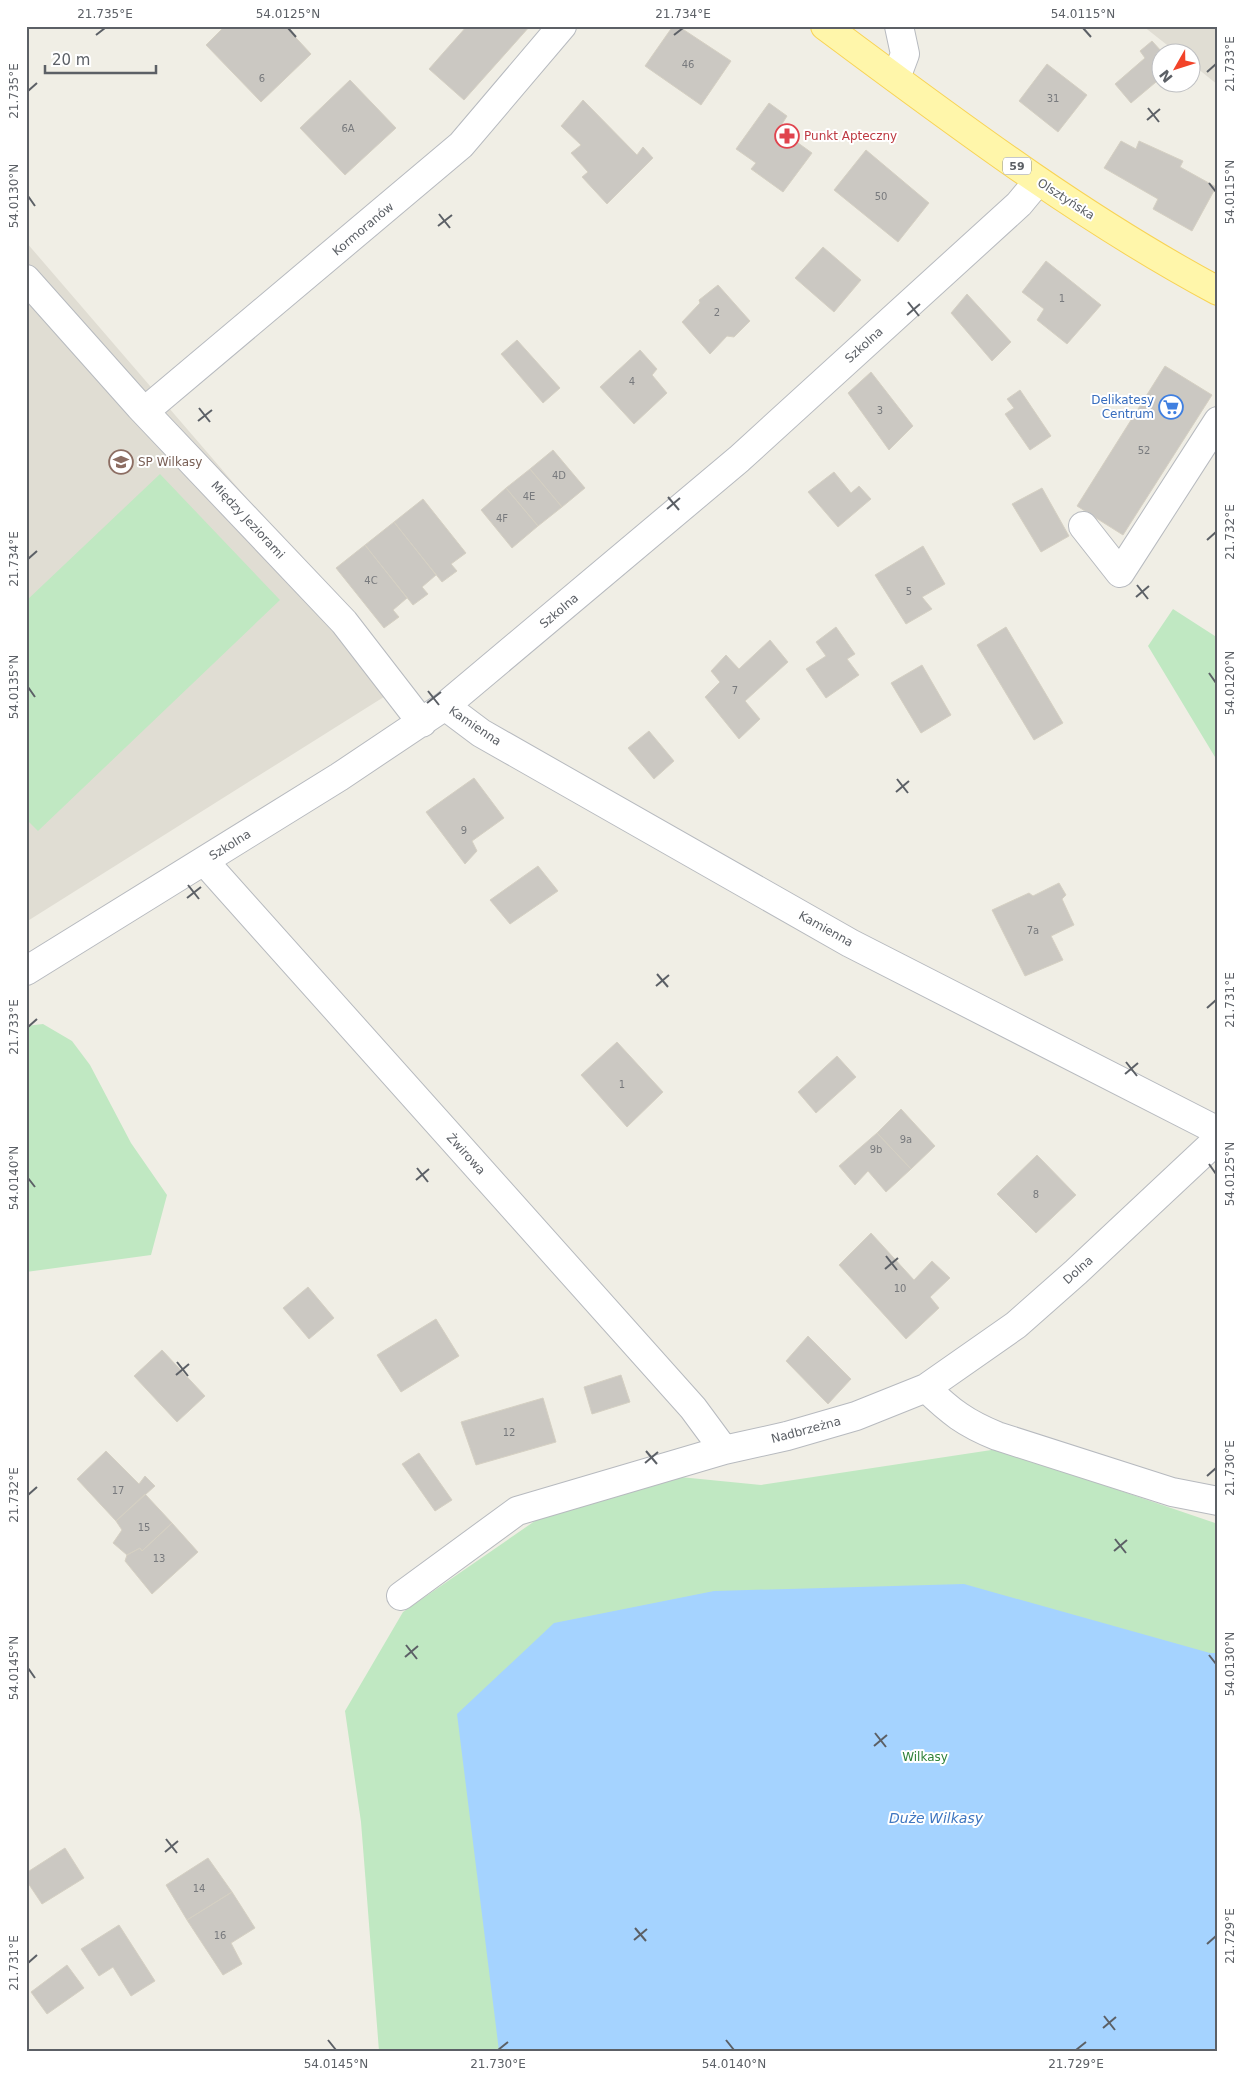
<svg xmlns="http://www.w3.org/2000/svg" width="1244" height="2077" viewBox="0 0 1244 2077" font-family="'DejaVu Sans',sans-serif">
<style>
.education{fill:#e0ddd3}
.green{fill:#c0e8c2}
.water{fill:#a5d3ff}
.building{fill:#cbc8c2;stroke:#d5d0c3}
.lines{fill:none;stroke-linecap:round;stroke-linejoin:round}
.minor-casing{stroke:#b7babf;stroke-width:30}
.major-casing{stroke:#f8d355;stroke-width:30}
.minor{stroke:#fff;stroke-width:28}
.major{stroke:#fff6aa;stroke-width:28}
.ticks{fill:none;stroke:#5c6066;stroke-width:2}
.labels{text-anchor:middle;stroke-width:4;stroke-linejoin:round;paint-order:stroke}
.number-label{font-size:10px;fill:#787a7d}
.shield{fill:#fff;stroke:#8d9094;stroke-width:1}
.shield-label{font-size:11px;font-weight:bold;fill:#5c6066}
.health-label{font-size:12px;fill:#be3a42;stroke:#fff;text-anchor:start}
.street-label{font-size:12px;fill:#5c6066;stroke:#fff}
.shop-label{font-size:12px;fill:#366cbe;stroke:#fff;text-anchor:end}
.education-label{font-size:12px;fill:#785e54;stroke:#fff;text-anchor:start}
.park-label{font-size:12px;fill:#308238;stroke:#fff}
.water-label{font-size:14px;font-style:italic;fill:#3f77c1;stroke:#fff}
.neatline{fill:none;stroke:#5c6066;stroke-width:2}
.ticks-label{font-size:12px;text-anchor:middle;fill:#5c6066}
</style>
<rect width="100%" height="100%" fill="#f0eee5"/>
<!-- education -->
<path class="education" d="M1143 26H1218V85L1192 64V52H1176Z
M26 242 406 683 26 922Z"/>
<!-- green -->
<path class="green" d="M160 474 280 600 38 831 26 819V601Z
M1173 609 1218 638V762L1148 646Z
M43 1024 72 1041 90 1065 131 1143 167 1195 151 1255 26 1272V1026Z
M998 1449 1218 1524V2051H379L361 1822 345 1711 403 1612 558 1505 680 1477 761 1485Z"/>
<!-- water -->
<path class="water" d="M964 1584 1210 1653H1218V2051H499L457 1714 554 1623 714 1591Z"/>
<!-- building -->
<path class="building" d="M225 26H285L311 54 261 102 206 45Z
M467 26H530L464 100 429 69Z
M673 26H678L731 61 701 105 645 66Z
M1152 41 1162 52V77L1131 103 1115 84 1145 58 1140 51Z
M1047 64 1087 95 1058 132 1019 101Z
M350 80 396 128 345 175 300 128Z
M583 100 637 155 643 147 653 158 607 204 582 177 588 172 571 153 581 145 561 126Z
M769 103 787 116 782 124 797 135 794 140 812 153 783 192 751 169 756 163 736 149Z
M1121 141 1136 149 1139 141 1183 161 1180 167 1216 187 1192 231 1153 209 1158 199 1104 168Z
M866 150 929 203 898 242 834 190Z
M823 247 861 280 834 312 795 278Z
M1046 261 1101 305 1067 344 1037 320 1044 309 1022 292Z
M718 285 750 321 734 337 727 336 710 354 682 322 700 303 699 300Z
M967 294 1011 342 992 361 951 313Z
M517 340 560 388 543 403 501 354Z
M640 350 657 369 652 375 667 393 634 424 600 387Z
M1165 366 1212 395 1123 535 1077 506Z
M871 372 913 426 889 450 848 393Z
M1020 390 1051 436 1030 450 1005 414 1014 408 1007 399Z
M553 450 585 488 562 507 530 469Z
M530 469 562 507 538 526 506 488Z
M834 472 851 493 859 486 871 499 838 527 808 492Z
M506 488 538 526 512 548 481 510Z
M1042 488 1069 536 1041 552 1012 504Z
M423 499 466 553 451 564 457 571 442 582 394 522Z
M394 522 436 575 422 587 428 594 413 605 365 545Z
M365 545 407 598 393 610 399 617 384 628 336 568Z
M923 546 945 584 922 597 932 609 906 624 875 575Z
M836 627 855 654 847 659 859 675 826 698 806 669 826 656 816 642Z
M1006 627 1063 723 1034 740 977 645Z
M770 640 788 662 745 701 760 719 739 739 705 697 720 682 711 671 726 655 739 669Z
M922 665 951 715 921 733 891 683Z
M649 731 674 761 654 779 628 748Z
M474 778 504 818 472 841 477 851 465 864 426 812Z
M538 866 558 891 510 924 490 900Z
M1059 883 1066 895 1062 899 1074 925 1051 936 1063 960 1025 976 992 910 1029 893 1033 896Z
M617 1042 663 1092 627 1127 581 1075Z
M837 1056 856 1077 816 1113 798 1092Z
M901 1109 935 1146 911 1169 877 1133Z
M877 1133 911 1169 886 1192 868 1171 855 1185 839 1166Z
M1037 1155 1076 1195 1036 1233 997 1194Z
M871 1233 914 1280 932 1261 950 1278 930 1297 939 1308 906 1339 839 1265Z
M308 1287 334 1318 309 1339 283 1308Z
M436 1319 459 1356 401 1392 377 1355Z
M808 1336 851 1379 828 1404 786 1361Z
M162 1350 205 1396 177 1422 134 1376Z
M621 1375 630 1402 592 1414 584 1387Z
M543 1398 556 1442 476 1465 461 1422Z
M106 1451 139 1484 145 1476 155 1486 116 1521 77 1479Z
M419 1453 452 1500 435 1511 402 1464Z
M145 1494 172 1523 142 1551 140 1548 127 1555 113 1543 122 1530 116 1521Z
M172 1523 198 1552 152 1594 125 1561 127 1555 140 1548 142 1551Z
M65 1848 84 1878 42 1904 26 1880V1873Z
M208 1858 232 1892 187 1920 166 1885Z
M232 1892 255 1928 231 1943 242 1964 223 1975 187 1920Z
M119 1925 155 1981 131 1996 113 1967 99 1976 81 1949Z
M67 1965 84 1988 47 2014 31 1992Z"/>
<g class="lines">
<!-- minor casing -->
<g class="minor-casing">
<path id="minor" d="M896 78 905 54 899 26
M26 279 140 407 344 622 422 723
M145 411 461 145 562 26
M1083 526 1120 573 1218 421
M445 706 481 733 850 943 1218 1131
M204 861 693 1408 724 1450
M26 971 339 777 445 706 739 459 1019 204 1038 181
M926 1388 1016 1325 1076 1272 1218 1139
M401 1596 517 1511 724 1450 787 1436 856 1416 926 1388C951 1412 965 1423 997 1436L1172 1492 1218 1501"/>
</g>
<!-- major casing -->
<g class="major-casing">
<path id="major" d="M825 26C952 120 1078 216 1218 291"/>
</g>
<!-- minor -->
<use href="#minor" class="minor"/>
<!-- major -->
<use href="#major" class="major"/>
</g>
<!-- ticks -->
<path class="ticks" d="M288 28 296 37M1083 28 1091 37M96 35 105 28M674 35 683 28M1207 72 1216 64M28 91 37 83M1148 108 1159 122M1147 120 1160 109M1209 183 1216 192M28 196 35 206M439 214 450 228M438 226 452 215M908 302 919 316M907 315 920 304M199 408 210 422M198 421 212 410M668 497 679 510M667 509 680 498M1207 540 1216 532M28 559 37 551M1137 585 1148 599M1136 597 1149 586M1209 673 1216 683M28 687 35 697M428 691 439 705M427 703 441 692M897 779 908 793M896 792 909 781M188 885 199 899M187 898 201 887M657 974 668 987M656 986 669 975M1207 1008 1216 1000M28 1027 37 1019M1126 1062 1137 1076M1125 1074 1138 1063M1209 1164 1216 1174M417 1168 428 1182M28 1178 35 1187M416 1180 429 1169M886 1256 897 1270M885 1269 898 1258M177 1362 188 1376M176 1375 189 1364M646 1451 657 1464M645 1463 658 1452M1207 1476 1216 1468M28 1495 37 1487M1115 1539 1126 1553M1114 1551 1127 1540M406 1645 417 1659M1209 1655 1216 1664M405 1657 418 1646M28 1668 35 1678M875 1733 886 1747M874 1746 887 1735M166 1839 177 1853M165 1852 178 1841M635 1928 646 1941M634 1940 647 1929M1207 1944 1216 1936M28 1963 37 1955M1104 2016 1115 2030M1103 2028 1116 2017M328 2040 336 2050M726 2040 734 2050M498 2050 508 2042M1076 2050 1086 2042"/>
<!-- icons -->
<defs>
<g id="pharmacy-ring" transform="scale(1.25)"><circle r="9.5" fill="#fff" stroke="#e0444e" stroke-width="1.5"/><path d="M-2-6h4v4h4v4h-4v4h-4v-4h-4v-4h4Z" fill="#e0444e"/></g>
<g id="supermarket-ring" transform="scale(1.25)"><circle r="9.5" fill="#fff" stroke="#3f7fe0" stroke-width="1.5"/><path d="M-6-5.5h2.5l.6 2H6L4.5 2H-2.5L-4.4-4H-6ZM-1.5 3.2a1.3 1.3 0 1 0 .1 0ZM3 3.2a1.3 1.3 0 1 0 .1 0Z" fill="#3f7fe0"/></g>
<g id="school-ring" transform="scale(1.25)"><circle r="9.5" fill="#fff" stroke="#8d6e63" stroke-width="1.5"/><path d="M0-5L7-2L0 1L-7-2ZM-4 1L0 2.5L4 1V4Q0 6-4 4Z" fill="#8d6e63"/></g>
</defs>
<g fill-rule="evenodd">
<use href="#pharmacy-ring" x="787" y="136"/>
<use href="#supermarket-ring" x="1171" y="407"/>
<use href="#school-ring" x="121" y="462"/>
</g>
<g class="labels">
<!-- number labels -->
<g class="number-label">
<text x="688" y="68">46</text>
<text x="262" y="82">6</text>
<text x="1053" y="102">31</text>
<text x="348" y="132">6A</text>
<text x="881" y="200">50</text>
<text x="1062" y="302">1</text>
<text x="717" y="316">2</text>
<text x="632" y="385">4</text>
<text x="880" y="414">3</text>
<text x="1144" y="454">52</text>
<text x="559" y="479">4D</text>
<text x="529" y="500">4E</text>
<text x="502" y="522">4F</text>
<text x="371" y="584">4C</text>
<text x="909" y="595">5</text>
<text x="735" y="694">7</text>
<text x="464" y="834">9</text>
<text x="1033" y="934">7a</text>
<text x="622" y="1088">1</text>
<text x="906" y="1143">9a</text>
<text x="876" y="1153">9b</text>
<text x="1036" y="1198">8</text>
<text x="900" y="1292">10</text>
<text x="509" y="1436">12</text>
<text x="118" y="1494">17</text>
<text x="144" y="1531">15</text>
<text x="159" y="1562">13</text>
<text x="199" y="1892">14</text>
<text x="220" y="1939">16</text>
</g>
<!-- shield labels -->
<rect class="shield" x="1003" y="157.5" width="28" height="17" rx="4"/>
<g class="shield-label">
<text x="1017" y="170">59</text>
</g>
<!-- health labels -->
<g class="health-label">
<text x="804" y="140">Punkt Apteczny</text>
</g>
<!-- street labels -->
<g class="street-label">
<text transform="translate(1066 199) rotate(33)" y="4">Olsztyńska</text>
<text transform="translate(363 229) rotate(-40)" y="4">Kormoranów</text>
<text transform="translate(864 345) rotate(-42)" y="4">Szkolna</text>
<text transform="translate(248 520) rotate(47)" y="4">Między Jeziorami</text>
<text transform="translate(559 611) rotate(-40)" y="4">Szkolna</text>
<text transform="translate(475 726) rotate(34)" y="4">Kamienna</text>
<text transform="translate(230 845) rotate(-32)" y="4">Szkolna</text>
<text transform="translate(826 929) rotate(29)" y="4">Kamienna</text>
<text transform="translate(466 1154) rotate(48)" y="4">Żwirowa</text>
<text transform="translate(1078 1270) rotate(-42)" y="4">Dolna</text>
<text transform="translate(806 1430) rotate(-15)" y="4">Nadbrzeżna</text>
</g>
<!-- shop labels -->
<g class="shop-label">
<text x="1154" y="404">Delikatesy<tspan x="1154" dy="14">Centrum</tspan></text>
</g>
<!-- education labels -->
<g class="education-label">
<text x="138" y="466">SP Wilkasy</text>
</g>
<!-- park labels -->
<g class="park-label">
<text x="925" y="1761">Wilkasy</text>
</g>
<!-- water labels -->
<g class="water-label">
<text x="936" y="1823">Duże Wilkasy</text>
</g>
</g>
<!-- border -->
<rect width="1244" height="2077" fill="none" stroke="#ffffff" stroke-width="55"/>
<!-- north arrow -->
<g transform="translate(1176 68) rotate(231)"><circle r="24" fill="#ffffff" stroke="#bebfc2"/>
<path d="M0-4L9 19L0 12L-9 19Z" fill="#f24329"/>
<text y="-8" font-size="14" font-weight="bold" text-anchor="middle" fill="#5c6066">N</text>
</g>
<!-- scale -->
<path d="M45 65v8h111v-8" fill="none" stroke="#5c6066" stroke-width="2.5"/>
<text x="52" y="65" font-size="15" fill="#5c6066" stroke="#ffffff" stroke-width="4" paint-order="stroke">20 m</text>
<rect x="28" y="28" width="1188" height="2022" class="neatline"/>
<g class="ticks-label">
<text x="105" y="18">21.735°E</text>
<text x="288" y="18">54.0125°N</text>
<text x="683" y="18">21.734°E</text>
<text x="1083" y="18">54.0115°N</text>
<text transform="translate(1230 64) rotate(-90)" y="4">21.733°E</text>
<text transform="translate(14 91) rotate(-90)" y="4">21.735°E</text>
<text transform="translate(1230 192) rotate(-90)" y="4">54.0115°N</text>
<text transform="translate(14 196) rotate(-90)" y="4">54.0130°N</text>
<text transform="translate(1230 532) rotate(-90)" y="4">21.732°E</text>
<text transform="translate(14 559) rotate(-90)" y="4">21.734°E</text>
<text transform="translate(1230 683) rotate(-90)" y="4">54.0120°N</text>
<text transform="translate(14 687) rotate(-90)" y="4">54.0135°N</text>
<text transform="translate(1230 1000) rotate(-90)" y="4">21.731°E</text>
<text transform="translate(14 1027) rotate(-90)" y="4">21.733°E</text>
<text transform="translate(1230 1174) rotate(-90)" y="4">54.0125°N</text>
<text transform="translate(14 1178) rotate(-90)" y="4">54.0140°N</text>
<text transform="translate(1230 1468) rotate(-90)" y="4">21.730°E</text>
<text transform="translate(14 1495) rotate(-90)" y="4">21.732°E</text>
<text transform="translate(1230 1664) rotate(-90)" y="4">54.0130°N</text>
<text transform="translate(14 1668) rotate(-90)" y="4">54.0145°N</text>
<text transform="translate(1230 1936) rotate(-90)" y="4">21.729°E</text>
<text transform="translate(14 1963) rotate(-90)" y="4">21.731°E</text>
<text x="336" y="2068">54.0145°N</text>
<text x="498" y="2068">21.730°E</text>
<text x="734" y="2068">54.0140°N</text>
<text x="1076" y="2068">21.729°E</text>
</g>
</svg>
